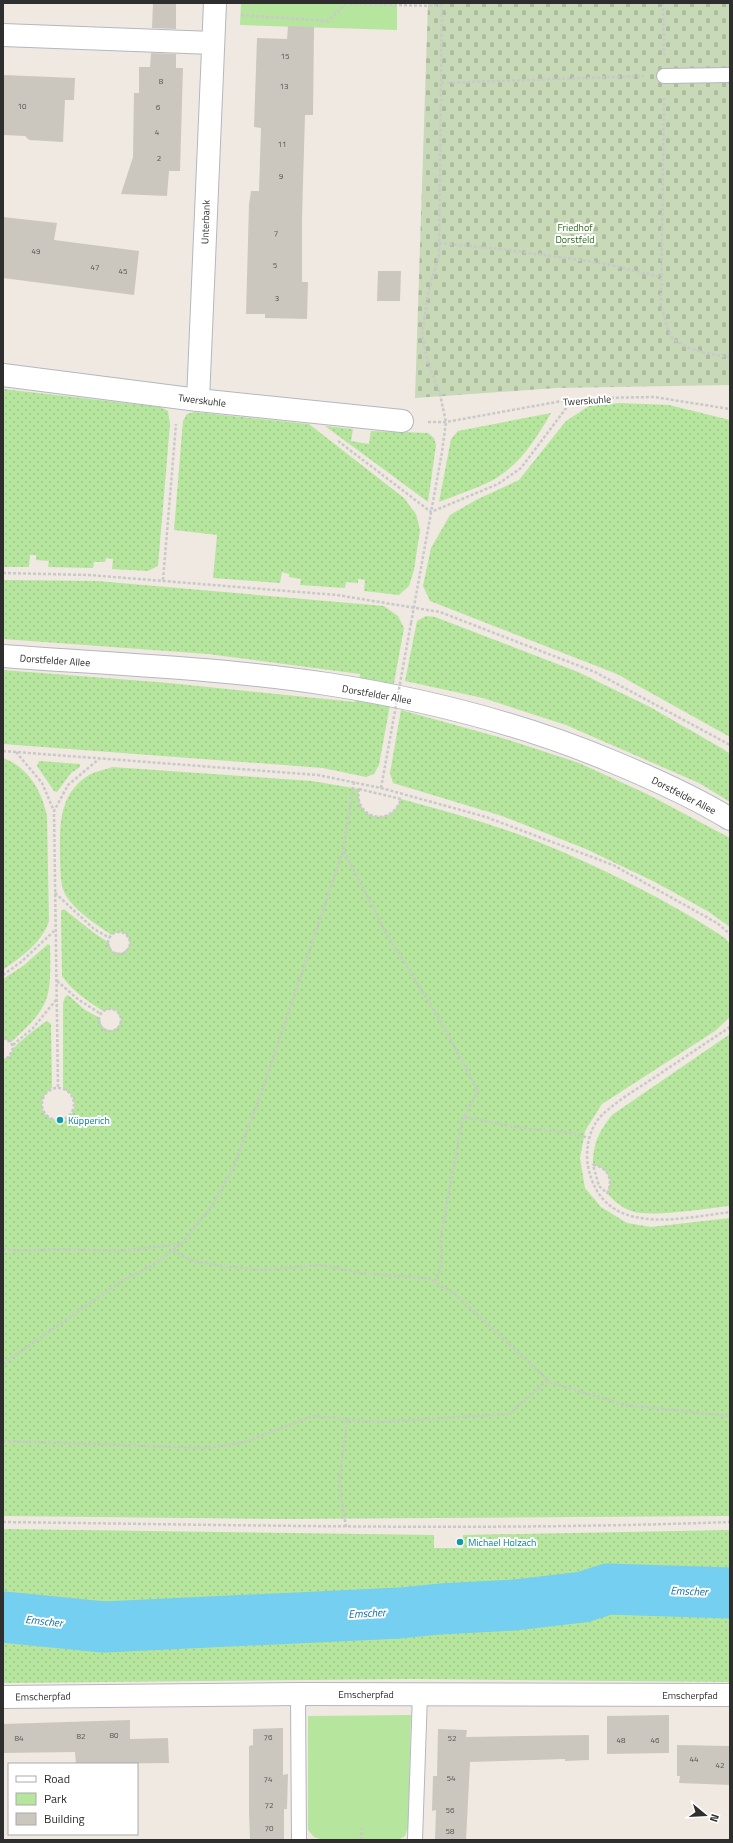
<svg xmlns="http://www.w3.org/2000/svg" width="733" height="1843" viewBox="0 0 733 1843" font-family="'Titillium Web',sans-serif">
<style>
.grass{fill:url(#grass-dots)}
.cemetery{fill:url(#cemetery-stones)}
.park{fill:#b6e59e}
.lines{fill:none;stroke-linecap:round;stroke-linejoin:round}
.river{stroke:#75cff0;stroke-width:51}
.building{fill:#cbc7bf}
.lane-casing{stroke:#b4b7c1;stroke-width:16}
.street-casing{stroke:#b4b7c1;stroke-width:24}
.secondary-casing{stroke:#b4b7c1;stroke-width:24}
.path{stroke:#c9c9c9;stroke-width:2.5;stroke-dasharray:3 2;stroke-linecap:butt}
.lane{stroke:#fff;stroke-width:14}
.street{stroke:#fff;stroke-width:22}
.secondary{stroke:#fff;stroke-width:22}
.path-bridge{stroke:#c9c9c9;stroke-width:2.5;stroke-dasharray:3 2;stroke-linecap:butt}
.culture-dot{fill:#0f9aa8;stroke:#fff;stroke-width:1.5}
.labels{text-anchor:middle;stroke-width:4;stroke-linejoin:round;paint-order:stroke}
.number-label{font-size:8px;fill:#555452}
.street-label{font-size:10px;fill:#2e2e2e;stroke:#fff}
.park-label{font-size:10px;fill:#2c6e1b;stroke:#fff}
.culture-label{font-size:10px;fill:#0d838f;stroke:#fff;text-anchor:start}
.water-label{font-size:11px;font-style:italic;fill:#0d6fa3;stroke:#fff}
</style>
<defs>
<pattern id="grass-dots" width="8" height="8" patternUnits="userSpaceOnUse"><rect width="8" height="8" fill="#b6e59e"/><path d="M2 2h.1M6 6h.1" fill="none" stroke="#9dc588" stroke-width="1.8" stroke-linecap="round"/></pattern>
<pattern id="cemetery-stones" width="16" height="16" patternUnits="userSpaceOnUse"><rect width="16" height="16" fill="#c8d9b8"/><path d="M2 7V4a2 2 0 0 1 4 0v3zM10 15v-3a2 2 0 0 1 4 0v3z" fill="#acbb9e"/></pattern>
</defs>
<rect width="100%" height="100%" fill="#efe9e1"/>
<!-- grass -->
<path class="grass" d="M3 389 161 407 168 411 170 424 158 566 148 571 112 569 113 559 106 558 105 562H94L93 568 48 567 49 561 36 560V555H30L29 567H3Z
M620 403 669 405 730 420V737L617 674 430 601 423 586 431 548 450 515 476 500 519 480 566 421 589 406Z
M194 412 309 424 404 498 416 514 420 530 414 570 409 586 399 595 364 591 365 580 358 579V583L346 582 345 588 300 585 301 579 289 577V574L282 572 280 583 213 578 217 535 174 530 183 421 187 414Z
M551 413C536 439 520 465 493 480 476 489 456 495 439 502L451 439 458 431Z
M325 426 353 429 351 441 369 444 371 431 428 433 434 438 436 445 428 502Z
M3 580 97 581 384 606 398 616 404 628 379 765 374 774 366 777 323 768 3 744V670L169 683 355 702 360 674 208 654 3 639Z
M426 616 435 617 578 672 650 707 723 749 730 754V802L699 783 566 725 483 698 405 681 417 621Z
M401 710 509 740 579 763 647 794 730 838V927L709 912 655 882 586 849 502 816 393 783 390 773Z
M3 758C28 767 42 791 47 816L49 921C42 943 21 957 3 970Z
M39 761 80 764V767L71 773 57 792 54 791 37 766Z
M112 767 312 781 359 789C353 818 391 829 401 799 445 811 489 823 531 839 599 866 664 898 725 938L730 944V1017L715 1031 602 1104 585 1131 580 1158 585 1188 601 1207 627 1223 651 1227 730 1218V1516L287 1519 3 1516V1059L9 1057C12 1054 11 1052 13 1049 15 1045 44 1022 47 1021L51 1024 52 1088C47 1091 43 1096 42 1102 39 1128 85 1125 72 1095L63 1088V1003L65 997 68 995 85 1010 100 1018C100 1026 105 1031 114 1030L119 1026 121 1019 116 1010 110 1009 103 1011C88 1001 72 991 62 976L61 911 64 909 94 933 108 942 113 952 123 953 130 945 129 939 125 933 117 932 112 935C97 925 81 915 69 900 59 888 61 872 60 857 60 826 58 794 89 775 96 771 105 770 112 767Z
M48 944 50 946C51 999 51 1006 11 1042L3 1038V979L23 966Z
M730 1034V1206C707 1208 652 1218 631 1211 621 1207 614 1201 607 1193 614 1181 608 1167 593 1165 593 1142 599 1132 612 1115Z
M3 1529 434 1535V1548H463V1535L730 1530V1682L415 1679 3 1683Z"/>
<!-- cemetery -->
<path class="cemetery" d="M428 3H730V385L556 388 415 398Z"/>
<!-- park -->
<path class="park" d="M241 3H397V30L240 25Z
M411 1715 408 1828 405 1836 398 1840H323L314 1837 308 1830V1716Z"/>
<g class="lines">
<!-- river -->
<path class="river" d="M3 1617 104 1627 400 1613 440 1609 515 1605 583 1597 608 1589 730 1593"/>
</g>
<!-- building -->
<path class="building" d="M153 3H176V29L152 28Z
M288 26 314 27 313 115H305L302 218V282H308L307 319 265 318V314H246L249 204 251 191H259L261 128 254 127 257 38 287 39Z
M151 53 176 54V68H183L180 171H169L167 196 121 194 133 157 134 93H139V67H150Z
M3 75 75 78 74 100H65L63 142 29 140 25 136 3 135Z
M3 217 57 223 54 240 139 251 134 295 3 278Z
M378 271H401L400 301H377Z
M669 1715V1753L607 1754V1716Z
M130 1720V1739L168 1738 169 1763 76 1764 75 1752 3 1753V1724Z
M283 1728V1775L288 1774 287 1809H284V1840H254L250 1839 249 1813V1746L253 1745V1729Z
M438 1729 467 1730 466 1737 589 1735V1760L565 1761V1759L470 1762 466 1840H435L436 1810 432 1811 433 1776H437Z
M677 1745 730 1746V1785L679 1783 680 1776H677Z"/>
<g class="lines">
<!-- lane casing -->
<g class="lane-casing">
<path id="lane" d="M664 76 730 75
M298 1694 299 1840
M415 1840 420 1694"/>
</g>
<!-- street casing -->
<g class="street-casing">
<path id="street" d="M3 35 213 43
M3 375 198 400 402 421
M198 400 215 3
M3 1697 298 1694 730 1695"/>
</g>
<!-- secondary casing -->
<g class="secondary-casing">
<path id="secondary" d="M3 656C110 664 221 668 327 684 424 699 520 723 611 761 652 778 693 796 730 819"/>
</g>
<!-- path -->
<path class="path" d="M663 3 664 55
M241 15 328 21 346 4 442 6
M442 83 644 76
M664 98 661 305C664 315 666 328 672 337 681 349 716 356 730 357
M439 243 501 249 602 263 662 277
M428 422H446L573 399 598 398 654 397 730 409
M338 441 431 512 498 484 521 468 573 399
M3 573 89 575 337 595 440 612 595 672 730 745
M163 580 176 424
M411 623 442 452 446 422 439 390 428 363 422 335 428 293 439 256 442 3
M3 751 318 775 381 788 486 817 613 865 717 923 730 934
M16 752 42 783 54 811
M359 789 401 799C391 829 353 818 359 789Z
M344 851 385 931 441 1022 478 1091 462 1121 441 1235V1268L434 1282
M55 893 94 929 110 938
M108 943a11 11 0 1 1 22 0a11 11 0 1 1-22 0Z
M3 975 21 962 54 931
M57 981 79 1000 101 1014
M99 1020a11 11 0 1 1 22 0a11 11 0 1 1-22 0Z
M730 1027C703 1045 676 1063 649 1081 632 1092 614 1103 600 1117 589 1129 585 1151 588 1166 602 1238 677 1219 730 1212
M3 1038 11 1042 13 1048 9 1057 3 1059
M13 1045 33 1028 56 1000
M58 1087 54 811 68 785 99 759
M42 1104a16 16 0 1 1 32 0a16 16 0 1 1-32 0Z
M465 1117 520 1128 567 1132 589 1138
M593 1165C608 1167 614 1181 607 1193L599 1186Z
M3 1249 22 1251 61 1249 121 1251 180 1244
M173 1250 190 1260 221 1266 264 1270 321 1265 360 1273 427 1278 454 1293 551 1383 626 1405 730 1416
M3 1364 123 1280 153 1265 181 1244 212 1206 234 1166 264 1085 343 851 354 782
M3 1441 206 1448 245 1442 313 1416 377 1422 509 1414 548 1380
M3 1522C245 1525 488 1531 730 1522
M346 1527 339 1484 347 1420
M361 1840 362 1828"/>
<!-- lane -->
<use href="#lane" class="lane"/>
<!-- street -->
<use href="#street" class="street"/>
<!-- secondary -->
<use href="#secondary" class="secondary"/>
<!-- path-bridge -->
<path class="path-bridge" d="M381 788 411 623"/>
</g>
<!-- markers -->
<g class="culture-dot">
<circle cx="60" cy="1120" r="4"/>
<circle cx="460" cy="1542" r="4"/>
</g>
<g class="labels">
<!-- number labels -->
<g class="number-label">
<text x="285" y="59">15</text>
<text x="161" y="84">8</text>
<text x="284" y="89">13</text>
<text x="22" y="109">10</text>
<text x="158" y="110">6</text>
<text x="157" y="135">4</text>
<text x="282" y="147">11</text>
<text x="159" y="161">2</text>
<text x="281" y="179">9</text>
<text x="276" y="236">7</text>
<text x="36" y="254">49</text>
<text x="275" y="268">5</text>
<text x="95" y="270">47</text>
<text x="123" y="274">45</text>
<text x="277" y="301">3</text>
<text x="114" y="1738">80</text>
<text x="81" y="1739">82</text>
<text x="268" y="1740">76</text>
<text x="19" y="1741">84</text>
<text x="452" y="1741">52</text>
<text x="621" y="1743">48</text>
<text x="655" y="1743">46</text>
<text x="694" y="1762">44</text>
<text x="720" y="1768">42</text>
<text x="451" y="1781">54</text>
<text x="268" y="1782">74</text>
<text x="269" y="1808">72</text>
<text x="450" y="1813">56</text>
<text x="269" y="1831">70</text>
<text x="450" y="1834">58</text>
</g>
<!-- street labels -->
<g class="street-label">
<text transform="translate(205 222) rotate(-88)" y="4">Unterbank</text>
<text transform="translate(202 400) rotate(7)" y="4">Twerskuhle</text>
<text transform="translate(587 400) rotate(-4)" y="4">Twerskuhle</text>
<text transform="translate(55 660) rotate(4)" y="4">Dorstfelder Allee</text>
<text transform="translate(377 694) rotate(10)" y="4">Dorstfelder Allee</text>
<text transform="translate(684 795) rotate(27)" y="4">Dorstfelder Allee</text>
<text x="366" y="1698">Emscherpfad</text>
<text x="690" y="1699">Emscherpfad</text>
<text transform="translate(43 1696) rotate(-1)" y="4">Emscherpfad</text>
</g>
<!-- park labels -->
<g class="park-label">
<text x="575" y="231">Friedhof<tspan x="575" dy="12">Dorstfeld</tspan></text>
</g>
<!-- culture labels -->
<g class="culture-label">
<text x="68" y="1124">Küpperich</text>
<text x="468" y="1546">Michael Holzach</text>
</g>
<!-- water labels -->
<g class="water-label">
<text transform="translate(689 1591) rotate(2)" y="4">Emscher</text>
<text transform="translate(367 1613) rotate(-3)" y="4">Emscher</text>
<text transform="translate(44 1621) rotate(6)" y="4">Emscher</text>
</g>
</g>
<!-- border -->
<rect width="733" height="1843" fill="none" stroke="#2e2e2e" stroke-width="8"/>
<!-- legend -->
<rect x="8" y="1763" width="130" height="72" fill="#ffffff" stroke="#ababab"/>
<rect x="16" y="1776" width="20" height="6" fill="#ffffff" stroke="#ababab"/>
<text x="44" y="1783" font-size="12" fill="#2e2e2e">Road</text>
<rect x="16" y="1793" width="20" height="12" fill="#b6e59e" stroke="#ababab"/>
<text x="44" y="1803" font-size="12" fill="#2e2e2e">Park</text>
<rect x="16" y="1813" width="20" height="12" fill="#cbc7bf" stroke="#ababab"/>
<text x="44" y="1823" font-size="12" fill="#2e2e2e">Building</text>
<!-- north arrow -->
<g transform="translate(705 1815) rotate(108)" stroke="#ffffff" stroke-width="3" paint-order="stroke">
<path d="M0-3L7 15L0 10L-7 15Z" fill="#2e2e2e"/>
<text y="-6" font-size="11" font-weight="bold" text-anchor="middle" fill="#2e2e2e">N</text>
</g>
</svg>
